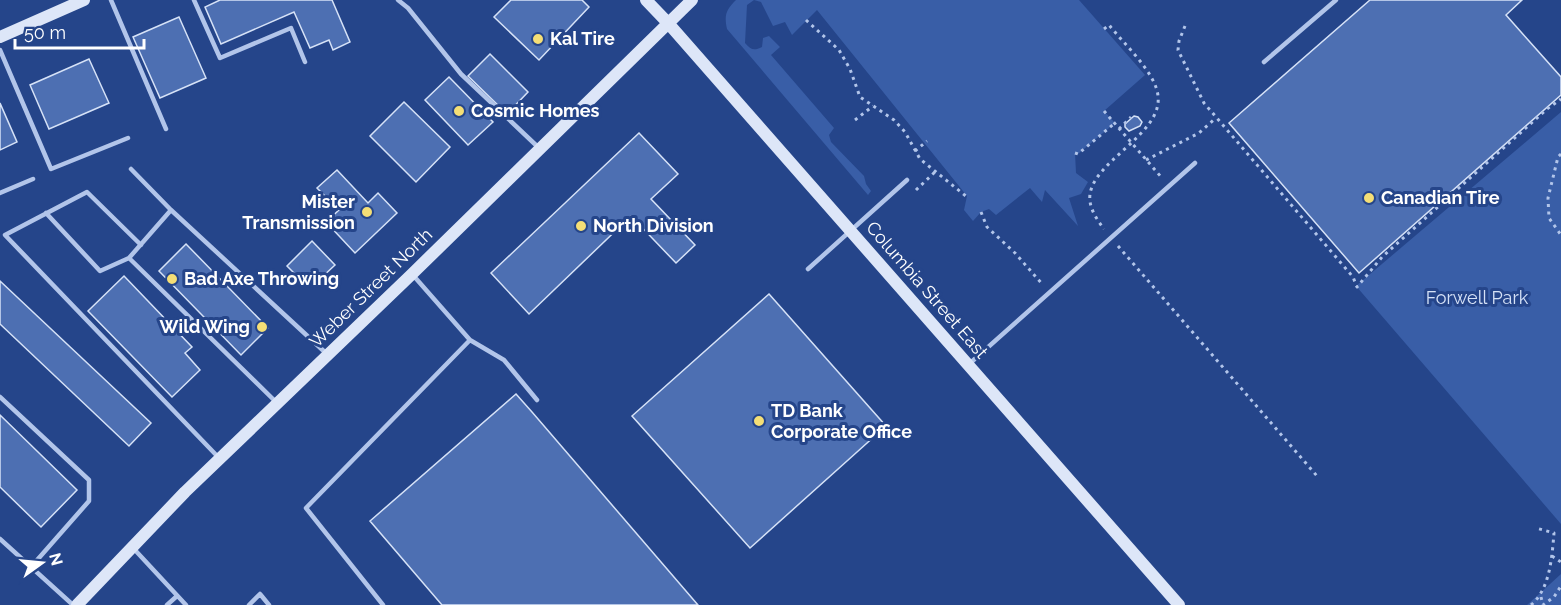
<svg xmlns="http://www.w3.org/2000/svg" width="1561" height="605" viewBox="0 0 1561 605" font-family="Raleway,sans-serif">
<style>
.green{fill:#395ea7}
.building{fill:#4d6fb2;stroke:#d6e2f7;stroke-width:1.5}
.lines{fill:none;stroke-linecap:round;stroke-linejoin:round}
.path{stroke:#b2c5ea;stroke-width:3;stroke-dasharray:3 4.5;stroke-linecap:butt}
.lane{stroke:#b2c5ea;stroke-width:4.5}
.secondary{stroke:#dde6f8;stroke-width:12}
.poi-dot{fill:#f4de76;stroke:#25458a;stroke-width:2}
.labels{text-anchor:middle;stroke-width:6;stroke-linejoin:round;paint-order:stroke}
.poi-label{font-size:18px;font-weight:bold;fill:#fff;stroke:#25458a;text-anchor:start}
.street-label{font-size:18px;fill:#fff;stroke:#25458a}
.park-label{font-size:18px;fill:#d6e2f7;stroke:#25458a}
</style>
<rect width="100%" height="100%" fill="#25458a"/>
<!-- green -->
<path class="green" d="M736 0H1079L1145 75 1104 111 1115 123 1078 154 1075 153 1076 173 1088 182 1081 194 1069 198 1078 226 1045 190 1042 202 1030 188 996 215 989 209 981 212 973 221 964 210 967 196 817 10 792 35 785 22 773 26 761 2 754 0 747 5 745 43C751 50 754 51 762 47L763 38 769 36 780 47 771 55 834 128 829 135 831 142 864 176 866 184 871 191 868 195 727 29C724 15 726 10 736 0Z
M1561 112V524L1356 286Z
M1561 574V605H1527Z"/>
<!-- building -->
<path class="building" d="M220 0H332L350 42 333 50 329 40 310 48 294 12 221 44 205 7Z
M511 0H582L589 7 539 60 494 17Z
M1370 0H1522L1506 15 1561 77V95L1359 273 1229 123Z
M179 17 206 78 160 98 133 37Z
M490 54 528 92 507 114 468 76Z
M89 59 109 103 49 129 30 85Z
M449 77 493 122 468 145 425 100Z
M404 102 450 147 416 182 370 136Z
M0 103 17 142 0 150Z
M1134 116 1138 117 1142 122 1140 126 1129 131 1125 127V124Z
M639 133 678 174 651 199 695 245 676 263 631 216 529 314 491 273Z
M337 170 368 203 378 193 397 213 355 253 326 222 339 210 317 188Z
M312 241 335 265 320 279 312 271 302 281 287 266Z
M186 244 268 328 241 355 159 271Z
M124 276 192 347 185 353 200 370 172 397 88 311Z
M0 281 151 423 129 446 0 324Z
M769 294 886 426 750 548 632 416Z
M516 394 532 412 698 605H442L370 521Z
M0 415 77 490 41 527 0 487Z"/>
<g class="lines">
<!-- path -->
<path class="path" d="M806 20 839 50 850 69 860 97 894 120 905 132 920 159 967 197
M1185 26 1179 41 1178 50 1204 103 1353 277 1357 287 1382 257 1547 109 1561 99
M1104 29 1109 25C1124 44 1156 73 1158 96 1163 136 1085 164 1090 201 1091 211 1098 221 1104 229
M1104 111 1162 178
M855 120 873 106
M1119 129 1131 117
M915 151 927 141
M1075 153 1078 154 1115 123
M1561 154 1558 157 1548 198 1549 218 1561 235
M1146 160 1199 133 1216 118
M916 190 935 172
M981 212 987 227 1015 253 1043 285
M1118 246 1317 476
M1552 556 1561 562
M1541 597 1543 605 1554 597 1561 586
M1531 605C1550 589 1552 557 1554 533L1536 528"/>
<!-- lane -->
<path class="lane" d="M111 0 166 129
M194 0 220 58 291 28 305 62
M398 0 408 8 461 74 539 148
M0 50 51 169 128 138
M1264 62 1336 0
M131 169 171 210 328 355
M0 193 33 179
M46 213 100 271 129 258 171 210
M141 245 87 192 5 235 220 459
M129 258 277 403
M808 269 907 180
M470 340 504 360 537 400
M968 365 1195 163
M0 397 89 480V501L31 567
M0 539 73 605
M134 549 186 605
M167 605 177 596
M249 605 260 594 269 605
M383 605 306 508 470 340 412 274"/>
<!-- secondary -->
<path class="secondary" d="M646 0 668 23 1179 605
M0 37 84 0
M77 605 185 492 412 274 692 0"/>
</g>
<!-- markers -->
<g class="poi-dot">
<circle cx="538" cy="39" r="6"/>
<circle cx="459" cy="111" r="6"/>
<circle cx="1369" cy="198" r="6"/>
<circle cx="367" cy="212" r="6"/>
<circle cx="581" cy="226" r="6"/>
<circle cx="172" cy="279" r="6"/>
<circle cx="262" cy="327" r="6"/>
<circle cx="759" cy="421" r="6"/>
</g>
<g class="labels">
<!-- poi labels -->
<g class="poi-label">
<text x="550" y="45">Kal Tire</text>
<text x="471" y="117">Cosmic Homes</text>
<text x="1381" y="204">Canadian Tire</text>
<text x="355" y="208" text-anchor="end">Mister<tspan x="355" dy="21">Transmission</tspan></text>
<text x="593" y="232">North Division</text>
<text x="184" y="285">Bad Axe Throwing</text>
<text x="250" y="333" text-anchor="end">Wild Wing</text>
<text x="771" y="417">TD Bank<tspan x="771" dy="21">Corporate Office</tspan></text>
</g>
<!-- street labels -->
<g class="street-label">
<text transform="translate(371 288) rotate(-44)" y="6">Weber Street North</text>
<text transform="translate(927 290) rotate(49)" y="6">Columbia Street East</text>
</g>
<!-- park labels -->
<g class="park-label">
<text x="1477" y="304">Forwell Park</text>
</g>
</g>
<!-- north arrow -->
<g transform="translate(42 563) rotate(75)" stroke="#25458a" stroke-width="4.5" paint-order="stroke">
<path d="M0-4.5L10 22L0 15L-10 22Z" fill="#ffffff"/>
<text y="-9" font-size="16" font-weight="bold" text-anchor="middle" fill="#ffffff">N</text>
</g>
<!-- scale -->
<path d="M15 39v9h129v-9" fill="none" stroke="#ffffff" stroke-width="3"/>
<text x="24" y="39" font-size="18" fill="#ffffff" stroke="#25458a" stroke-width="4.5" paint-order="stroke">50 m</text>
</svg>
